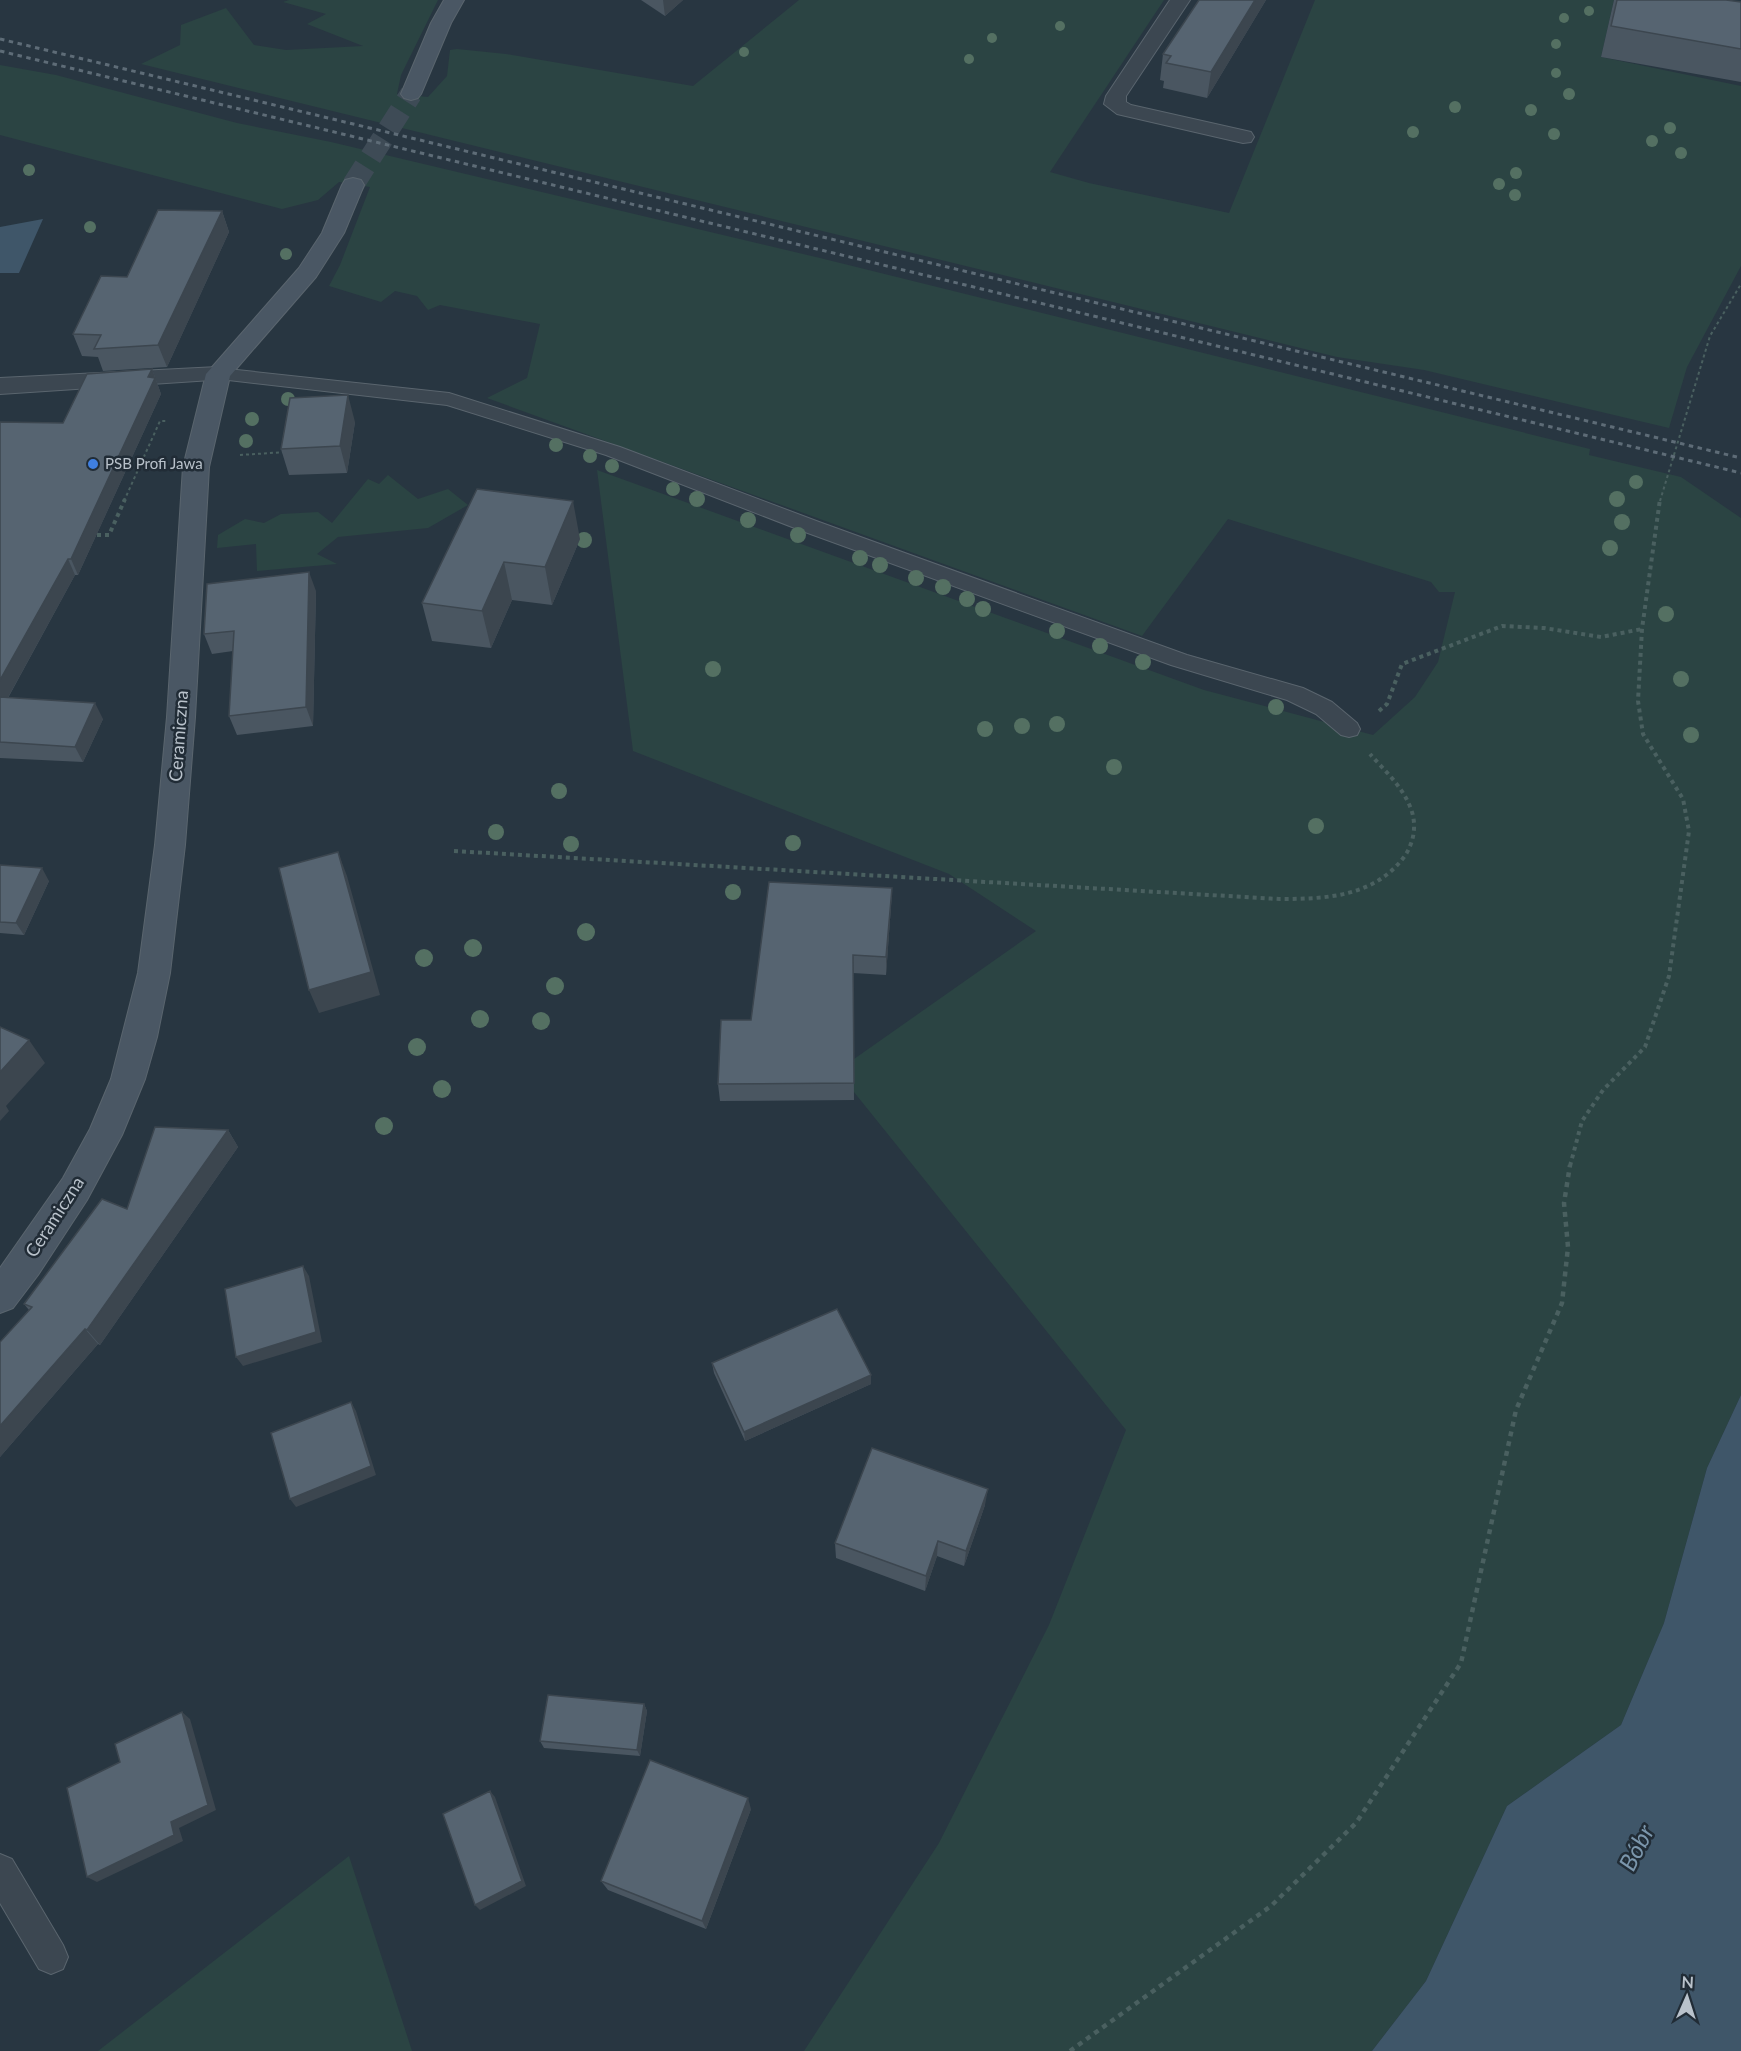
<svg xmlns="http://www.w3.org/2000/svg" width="1741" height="2051" viewBox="0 0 1741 2051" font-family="Lato,sans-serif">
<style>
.green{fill:#2b4443}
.water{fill:#3f5669}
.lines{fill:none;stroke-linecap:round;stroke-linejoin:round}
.secondary-tunnel{stroke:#3e4b56;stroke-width:22;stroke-dasharray:22 11;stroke-linecap:butt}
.lane-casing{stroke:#5a656e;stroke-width:2}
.street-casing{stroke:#5a656e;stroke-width:2}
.secondary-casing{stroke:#5a656e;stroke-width:2}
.path-far2{stroke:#4a6060;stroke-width:2;stroke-dasharray:3 3;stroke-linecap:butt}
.path-far1{stroke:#4a6060;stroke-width:4;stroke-dasharray:4 4;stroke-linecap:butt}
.path{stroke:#4a6060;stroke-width:4.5;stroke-dasharray:5 5;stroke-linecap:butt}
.lane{fill:#3c4751;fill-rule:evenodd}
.street{fill:#3c4751;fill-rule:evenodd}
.secondary{fill:#4a5764;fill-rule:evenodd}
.rail{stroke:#5e6c77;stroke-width:3;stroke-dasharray:4.5 4.5;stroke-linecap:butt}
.tree{fill:#547062}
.wall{fill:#4a5661}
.shaded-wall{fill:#3c464f}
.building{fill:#566471;stroke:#3c464f;stroke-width:1.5}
.shop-dot{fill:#3f7fe0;stroke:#212c36;stroke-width:2}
.labels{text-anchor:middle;stroke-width:5;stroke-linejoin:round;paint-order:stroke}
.far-poi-label{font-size:15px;fill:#b9c2cb;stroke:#212c36;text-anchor:start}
.street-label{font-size:18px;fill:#b9c2cb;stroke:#212c36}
.near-water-label{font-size:24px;font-style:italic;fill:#7b96ac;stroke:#212c36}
</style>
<rect width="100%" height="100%" fill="#283641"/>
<!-- green -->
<path class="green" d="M289 0H438L401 75 397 94 428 97 447 76 450 50 457 49 506 54 693 86 799 0H1164L1050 172 1089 183 1229 213 1315 0H1614L1601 57 1741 86V266L1687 367 1669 428 1424 370 1337 357 141 64 180 45 181 25 226 8 254 45 286 50 363 46 307 24 326 14 283 2Z
M0 65 56 75 237 123 331 142 820 258 1590 449 1589 455 1681 477 1741 518V1395L1707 1468 1664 1623 1621 1725 1507 1806 1426 1981 1372 2051H804L939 1843 1049 1625 1126 1430 837 1071 1036 931 949 874 633 751 597 470 1204 690 1373 735 1415 697 1438 662 1455 592H1439L1431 582 1228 519 1142 636 487 398 527 378 540 324 440 305 428 310 417 296 395 291 381 302 329 286 340 265 370 187 339 182 318 200 282 209 0 135Z
M388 475 418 499 448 489 468 505 428 528 338 537 317 554 337 564 257 571 256 544 217 548 218 535 245 519 264 523 281 514 318 512 332 523 368 479 379 484Z
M349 1856 412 2051H98Z"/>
<!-- water -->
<path class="water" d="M43 219 19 273H0V227Z
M1741 1395V2051H1372L1426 1981 1507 1806 1621 1725 1664 1623 1707 1468Z"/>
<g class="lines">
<!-- secondary-tunnel -->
<path class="secondary-tunnel" d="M353 185 411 94"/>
<!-- lane casing -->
<g class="lane-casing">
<path id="lane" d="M218 368 449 393 620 447 819 522 1187 655 1303 688 1332 702 1357 723 1360 729 1357 735 1349 737 1341 735 1316 714 1287 700 1171 665 805 532 606 455 447 405 211 378 209 374 211 370Z
M0 1854 12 1859 63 1945 68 1957 63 1969 51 1974 39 1969 0 1903Z"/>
</g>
<!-- street casing -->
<g class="street-casing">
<path id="street" d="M1170 0H1190L1126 96V102L1131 105 1251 132 1254 137 1251 142 1243 143 1117 114 1104 104 1106 96Z
M218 367 227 369 230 374 227 379 0 394V378Z"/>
</g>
<!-- secondary casing -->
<g class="secondary-casing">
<path id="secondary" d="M444 0H464L451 23 421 94 418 98 411 100 404 98 401 94 431 23Z
M353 178 361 180 364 185 344 233 316 277 230 376 209 467 195 717 185 845 170 973 157 1037 145 1079 122 1135 87 1200 38 1275 13 1308 0 1313V1268L63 1178 90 1129 111 1079 138 973 155 845 167 717 183 467 206 374 299 268 322 233 342 185 345 180Z"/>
</g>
<!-- path-far2 -->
<path class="path-far2" d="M240 455 286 452
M124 501 160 421H167
M1660 501 1710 336 1741 284"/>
<!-- path-far1 -->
<path class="path-far1" d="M97 535H109L125 499
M1379 711 1387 704 1402 664 1502 626 1544 628 1601 637 1642 629
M454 851 1279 899C1326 899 1374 897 1404 857 1414 843 1417 825 1411 809 1403 787 1385 771 1370 754
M1570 1166 1582 1121 1603 1090 1645 1047 1669 976 1689 831 1683 799 1643 734 1638 701 1642 629 1660 499"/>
<!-- path -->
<path class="path" d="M1070 2051 1271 1906 1356 1823 1461 1663 1516 1410 1562 1303 1568 1247 1564 1203 1570 1165"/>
<!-- lane -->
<use href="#lane" class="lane"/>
<!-- street -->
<use href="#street" class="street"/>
<!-- secondary -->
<use href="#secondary" class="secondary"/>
<!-- rail -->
<path class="rail" d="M0 39 1741 458
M0 51 1741 473"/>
</g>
<!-- trees -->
<g class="tree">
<circle cx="1589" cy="11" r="5"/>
<circle cx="1564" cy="18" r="5"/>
<circle cx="1060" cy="26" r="5"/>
<circle cx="992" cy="38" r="5"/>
<circle cx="1556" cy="44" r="5"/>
<circle cx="744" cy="52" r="5"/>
<circle cx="969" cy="59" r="5"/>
<circle cx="1556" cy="73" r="5"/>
<circle cx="1569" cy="94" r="6"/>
<circle cx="1455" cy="107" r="6"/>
<circle cx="1531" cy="110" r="6"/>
<circle cx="1670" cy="128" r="6"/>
<circle cx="1413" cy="132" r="6"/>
<circle cx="1554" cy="134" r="6"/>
<circle cx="1652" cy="141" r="6"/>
<circle cx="1681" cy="153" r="6"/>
<circle cx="29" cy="170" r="6"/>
<circle cx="1516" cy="173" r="6"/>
<circle cx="1499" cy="184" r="6"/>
<circle cx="1515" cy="195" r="6"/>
<circle cx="90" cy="227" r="6"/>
<circle cx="286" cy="254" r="6"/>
<circle cx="288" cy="399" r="7"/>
<circle cx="252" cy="419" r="7"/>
<circle cx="246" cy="441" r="7"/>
<circle cx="556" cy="445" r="7"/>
<circle cx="590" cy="456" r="7"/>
<circle cx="612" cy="466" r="7"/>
<circle cx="1636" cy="482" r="7"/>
<circle cx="673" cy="489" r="7"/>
<circle cx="697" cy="499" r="8"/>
<circle cx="1617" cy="499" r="8"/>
<circle cx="748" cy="520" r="8"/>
<circle cx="1622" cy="522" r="8"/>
<circle cx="798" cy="535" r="8"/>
<circle cx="584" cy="540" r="8"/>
<circle cx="1610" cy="548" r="8"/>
<circle cx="860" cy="558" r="8"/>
<circle cx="880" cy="565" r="8"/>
<circle cx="916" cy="578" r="8"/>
<circle cx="943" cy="587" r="8"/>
<circle cx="967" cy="599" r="8"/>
<circle cx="983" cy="609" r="8"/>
<circle cx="1666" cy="614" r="8"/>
<circle cx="1057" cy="631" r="8"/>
<circle cx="1100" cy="646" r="8"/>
<circle cx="1143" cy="662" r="8"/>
<circle cx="713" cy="669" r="8"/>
<circle cx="1681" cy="679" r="8"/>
<circle cx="1276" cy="707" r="8"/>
<circle cx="1057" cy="724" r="8"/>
<circle cx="1022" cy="726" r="8"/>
<circle cx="985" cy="729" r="8"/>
<circle cx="1691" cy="735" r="8"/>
<circle cx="1114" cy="767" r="8"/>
<circle cx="559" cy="791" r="8"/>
<circle cx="1316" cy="826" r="8"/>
<circle cx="496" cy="832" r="8"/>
<circle cx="793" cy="843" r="8"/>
<circle cx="571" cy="844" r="8"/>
<circle cx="733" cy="892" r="8"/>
<circle cx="586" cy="932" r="9"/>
<circle cx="473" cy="948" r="9"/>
<circle cx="424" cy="958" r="9"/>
<circle cx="555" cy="986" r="9"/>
<circle cx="480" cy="1019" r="9"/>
<circle cx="541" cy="1021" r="9"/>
<circle cx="417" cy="1047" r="9"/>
<circle cx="442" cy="1089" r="9"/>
<circle cx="384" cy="1126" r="9"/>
</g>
<!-- wall -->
<path class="wall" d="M641 0H683L665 16Z
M1199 0H1266L1207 98 1163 88 1164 81 1160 80 1163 54Z
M1614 0H1726L1741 2V82L1601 57Z
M222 211 229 232 167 367 103 371 98 357 82 356 73 334 127 277Z
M152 369 161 394 78 575H75L8 698 103 719 83 762 0 758V422L63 423Z
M355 422 347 473 289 475 281 449Z
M477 489 580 539 552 605 512 600 491 648 432 641 422 603Z
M316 591 313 726 237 735 229 716 233 651 212 654 204 634Z
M0 865 49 881 24 935 0 933Z
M892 888 891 906 886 975 853 973 854 1100 720 1101 718 1084 751 1020Z
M228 1130 238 1147 100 1345 98 1344 0 1457V1342L29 1310 24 1304 127 1209Z
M712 1363 871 1384 745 1441 714 1373Z
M985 1505 964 1566 937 1556 925 1591 836 1558 835 1543Z
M644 1704 647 1711 640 1756 544 1748 540 1741Z
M751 1809 706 1929 608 1890 601 1881Z"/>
<!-- shaded-wall -->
<path class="shaded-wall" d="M663 0H683L665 16Z
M1255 0H1266L1207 98 1211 72Z
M222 211 229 232 167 367 158 345Z
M152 369 161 394 78 575 71 559Z
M348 395 355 422 347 473 340 446Z
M573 501 580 539 552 605 545 567Z
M68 559 75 575 0 712V680Z
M504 562 512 600 491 648 482 611Z
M309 572 316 591 313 726 306 707Z
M95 703 103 719 83 762 75 747Z
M338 852 347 876 380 995 319 1013 309 990Z
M42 868 49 881 24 935 16 923Z
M892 888 891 906 886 975V957Z
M29 1040 45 1063 6 1106 9 1111 0 1121V1072Z
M228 1130 238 1147 100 1345 87 1330Z
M303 1266 309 1276 322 1342 243 1366 236 1357Z
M85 1329 98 1344 0 1457V1426Z
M871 1375V1384L745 1441 744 1432Z
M351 1402 356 1411 376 1475 296 1507 290 1499Z
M988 1489 985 1505 964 1566 966 1551Z
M938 1541 937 1556 925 1591 926 1576Z
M644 1704 647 1711 640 1756 637 1750Z
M182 1712 190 1719 216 1810 179 1828 183 1841 97 1882 87 1877 171 1822Z
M490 1791 495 1797 526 1886 480 1910 475 1905Z
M748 1798 751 1809 706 1929 702 1921Z"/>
<!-- building -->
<path class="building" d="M1199 0H1255L1211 72 1166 63 1171 56 1163 54Z
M1617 0H1726L1741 2V49L1611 26Z
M158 210 222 211 158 345 94 349 101 335 73 334 101 276 127 277Z
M152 369 148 377 155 378 71 559H68L0 680V422L63 423 87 374Z
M348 395 340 446 281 449 290 398Z
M477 489 573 501 545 567 504 562 482 611 422 603Z
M309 572 306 707 229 716 234 631 204 634 207 584Z
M0 697 95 703 75 747 0 742Z
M338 852 371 972 309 990 279 868Z
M0 865 42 868 16 923 0 922Z
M769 882 892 888 886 957 853 955 854 1083 718 1084 721 1020H751Z
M0 1027 29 1040 0 1072Z
M155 1127 228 1130 87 1330 85 1329 0 1426V1342L32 1307 24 1304 102 1199 127 1209Z
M303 1266 316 1332 236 1357 225 1289Z
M837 1309 871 1375 744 1432 712 1363Z
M351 1402 371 1466 290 1499 271 1433Z
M872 1448 988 1489 966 1551 938 1541 926 1576 835 1543Z
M548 1695 644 1704 637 1750 540 1741Z
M182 1712 208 1805 171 1822 174 1835 87 1877 67 1788 120 1762 115 1744Z
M650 1760 748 1798 702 1921 601 1881Z
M490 1791 522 1881 475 1905 443 1814Z"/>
<!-- markers -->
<circle class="shop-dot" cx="93" cy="464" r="6"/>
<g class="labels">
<!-- far-poi labels -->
<g class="far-poi-label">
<text x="105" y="469">PSB Profi Jawa</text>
</g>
<!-- street labels -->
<g class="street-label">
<text transform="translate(179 736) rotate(-86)" y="6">Ceramiczna</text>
<text transform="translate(55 1217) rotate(-57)" y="6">Ceramiczna</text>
</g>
<!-- near-water labels -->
<g class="near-water-label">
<text transform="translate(1637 1848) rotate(-63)" y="8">Bóbr</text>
</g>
</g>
<!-- north arrow -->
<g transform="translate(1687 1997) rotate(3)" stroke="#212c36" stroke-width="4.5" paint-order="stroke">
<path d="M0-4.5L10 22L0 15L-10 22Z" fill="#b9c2cb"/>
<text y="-9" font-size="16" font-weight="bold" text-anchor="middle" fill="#b9c2cb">N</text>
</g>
</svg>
